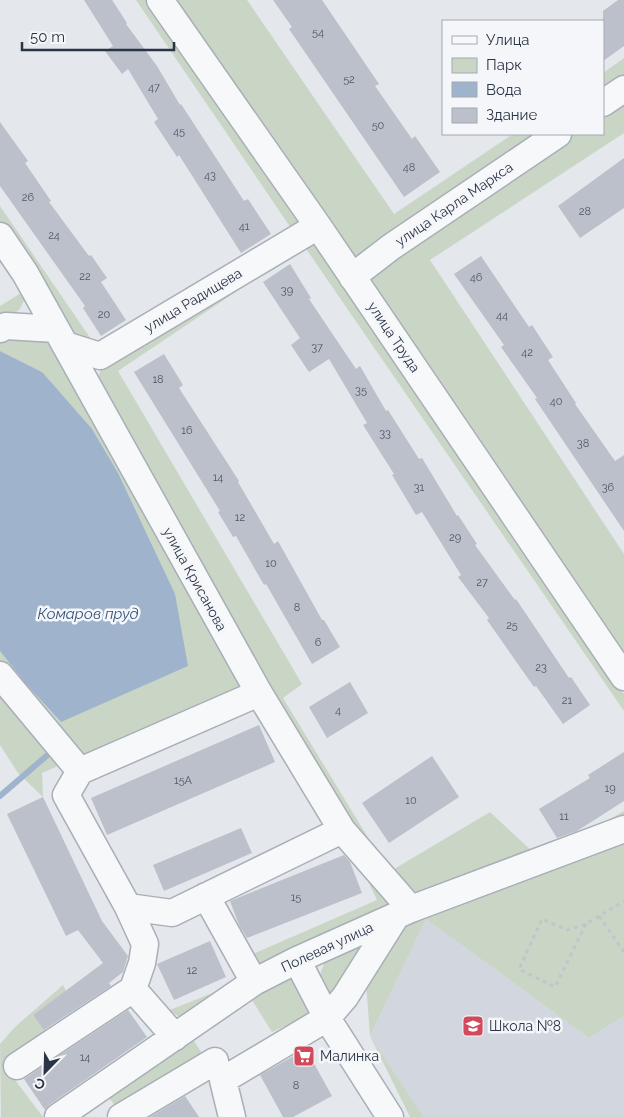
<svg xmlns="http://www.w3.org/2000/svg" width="624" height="1117" viewBox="0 0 624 1117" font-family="Raleway,sans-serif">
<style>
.built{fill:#d2d6de}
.green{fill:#c9d6c5}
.water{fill:#9fb4cc}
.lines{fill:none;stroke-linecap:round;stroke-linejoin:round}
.stream{stroke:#9fb4cc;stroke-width:6}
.building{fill:#bbc0ca}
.minor-casing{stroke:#a9aeb7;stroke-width:29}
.path{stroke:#c2c5cb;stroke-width:3;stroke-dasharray:4 4;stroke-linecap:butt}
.minor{stroke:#f7f8fa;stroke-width:26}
.labels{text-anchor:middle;stroke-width:5;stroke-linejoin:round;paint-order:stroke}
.number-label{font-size:11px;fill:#4f5766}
.street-label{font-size:14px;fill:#2b3445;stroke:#f4f6f9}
.poi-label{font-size:14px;fill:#2b3445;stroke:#f4f6f9;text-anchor:start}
.water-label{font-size:15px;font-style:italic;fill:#34527a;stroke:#f4f6f9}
</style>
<rect width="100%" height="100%" fill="#e4e7ec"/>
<!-- built -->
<path class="built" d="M426 919 589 1038 624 1016V1117H424L370 1036Z"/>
<!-- green -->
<path class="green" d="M136 0H149L303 222 295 234Z
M170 0H247L394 214 513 134H549L355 262Z
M624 58V83L603 97V73Z
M624 97V133L430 260 624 554V660L367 277 570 134H603V111Z
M0 206 95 345 99 351 68 341 0 230Z
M300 240H314L345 283 624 694V711Z
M0 243 29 290 20 309 0 325V306L21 293 0 262Z
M294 244 298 250 118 371 302 684 283 698 389 872 490 812 534 853 564 845 624 811V823L564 847 413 901 399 890 385 874 337 809 262 689 95 387 104 359Z
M0 336H50L244 692 80 766 0 669V651L26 684 61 722 42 372 0 351Z
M0 683 65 763 42 773 43 797 18 773 0 745Z
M624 837V1016L589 1038 426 919 370 1036 424 1117H410L370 1036 366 983 406 918Z
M353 850 396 904 263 971 246 957 377 900Z
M375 931 331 1002 318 980 328 953Z
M236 961 245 980 242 985 197 1013 182 1019 170 1010 240 982 231 963Z
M290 977 300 982 311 1014 272 1032 252 1000 260 988Z
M63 985 66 991 33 1015 45 1030 6 1068 43 1117H1L0 1044 15 1027Z
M192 1038 205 1058 116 1107 107 1095Z"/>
<!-- water -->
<path class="water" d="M0 351 42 372 92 429 118 473 175 594 188 666 61 722 26 684 0 651Z"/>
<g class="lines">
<!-- stream -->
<path class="stream" d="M0 796 51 752 52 748"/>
</g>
<!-- building -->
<path class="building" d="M84 0H112L127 23 126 24 157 66 180 105 181 104 244 201 248 199 271 234 241 253 179 155 177 157 154 122 158 119 128 69 122 74 105 51 113 46Z
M273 0H322L379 84 375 86 412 139 415 136 440 172 404 197 289 29 292 27Z
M618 0H624V46L603 61V11Z
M0 122 28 161 25 163 51 201 49 202 89 256 91 255 107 278 101 282 126 320 101 336 83 308 85 306 0 186Z
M624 158V208L580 238 558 206Z
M481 256 529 327 532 325 553 357 548 360 576 403 575 404 615 461 624 455V531L535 399 537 398 501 347 504 345 454 274Z
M290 264 311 298 309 299 356 369 360 366 386 411 388 410 419 459 422 458 457 516 458 515 477 544 475 545 515 600 516 599 569 678 571 677 590 705 563 724 536 686 534 687 487 620 489 618 458 577 461 575 422 512 416 515 392 475 394 474 363 425 367 423 329 359 309 372 291 345 300 338 263 282Z
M164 354 183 385 179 388 239 481 238 482 274 544 278 541 322 620H324L340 647 312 664 266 584 264 585 236 536 233 537 218 512 220 511 134 372Z
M350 682 368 713 327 738 309 707Z
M259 725 275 762 107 835 91 798Z
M624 752V801L577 831 557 838 539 809 590 778 588 775Z
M432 756 459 797 389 843 362 803Z
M43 797 102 921 128 956 123 972 109 983 111 986 44 1030 33 1015 103 963 78 930 66 936 7 814Z
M241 828 252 853 164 891 153 865Z
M344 855 350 862 362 893 247 938 239 925 230 901Z
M210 941 226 977 174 1000 157 964Z
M128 1010 147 1037 49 1105 45 1110 24 1079Z
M306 1049 332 1096 293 1117H283L260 1075Z
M185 1096 199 1117H150Z"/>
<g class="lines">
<!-- minor casing -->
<g class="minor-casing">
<path id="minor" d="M160 0 318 226 624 677
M603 103 624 89
M0 236 25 273 259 693 342 830 411 909
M352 277 391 247 558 134
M0 329 6 326 56 329
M65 345 100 356 318 226
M0 675 80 771
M259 693 80 771 66 795 128 907 172 913 342 830
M206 896 254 982
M128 907 145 944 142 963 133 989
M297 960 327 1018 390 1117
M17 1066 133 989 175 1037
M58 1117 254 982 297 960 411 909 624 829
M121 1117 215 1061
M232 1117 223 1080 327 1018 345 997 396 916"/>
</g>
<!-- path -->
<path class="path" d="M599 916 624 952
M586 924 555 987 519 969 542 919 567 930 586 924 624 901"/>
<!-- minor -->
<use href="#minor" class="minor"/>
</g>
<!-- icons -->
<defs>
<g id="school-square" transform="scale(1.125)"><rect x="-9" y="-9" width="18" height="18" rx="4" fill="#d1495b" stroke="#f4f6f9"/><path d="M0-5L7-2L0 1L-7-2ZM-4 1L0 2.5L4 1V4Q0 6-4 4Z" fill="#fff"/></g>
<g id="supermarket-square" transform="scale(1.125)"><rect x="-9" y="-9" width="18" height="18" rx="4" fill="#d1495b" stroke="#f4f6f9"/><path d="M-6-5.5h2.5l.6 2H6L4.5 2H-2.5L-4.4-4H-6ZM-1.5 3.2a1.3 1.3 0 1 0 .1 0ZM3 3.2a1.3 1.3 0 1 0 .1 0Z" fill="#fff"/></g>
</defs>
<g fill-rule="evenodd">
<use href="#school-square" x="473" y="1026"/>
<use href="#supermarket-square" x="304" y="1056"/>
</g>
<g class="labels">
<!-- number labels -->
<g class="number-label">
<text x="318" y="36">54</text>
<text x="349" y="83">52</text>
<text x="154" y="91">47</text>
<text x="378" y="129">50</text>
<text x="179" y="135">45</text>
<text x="409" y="171">48</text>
<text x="210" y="179">43</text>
<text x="28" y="201">26</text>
<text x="585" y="215">28</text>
<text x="244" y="230">41</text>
<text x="54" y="239">24</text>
<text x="85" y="280">22</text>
<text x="476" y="281">46</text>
<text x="287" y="294">39</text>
<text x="104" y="318">20</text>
<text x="502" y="319">44</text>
<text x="317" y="351">37</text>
<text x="527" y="356">42</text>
<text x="158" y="383">18</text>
<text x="361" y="394">35</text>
<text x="556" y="405">40</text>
<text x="187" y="434">16</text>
<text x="385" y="437">33</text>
<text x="583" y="447">38</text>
<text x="218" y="481">14</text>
<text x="419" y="491">31</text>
<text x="608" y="491">36</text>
<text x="240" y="521">12</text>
<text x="455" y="541">29</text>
<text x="271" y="567">10</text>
<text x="482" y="586">27</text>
<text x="297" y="611">8</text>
<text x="512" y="629">25</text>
<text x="318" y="646">6</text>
<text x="541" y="671">23</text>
<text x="567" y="704">21</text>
<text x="338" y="714">4</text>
<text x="183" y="784">15А</text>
<text x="610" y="792">19</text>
<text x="411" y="804">10</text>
<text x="564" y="820">11</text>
<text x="296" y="901">15</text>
<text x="192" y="974">12</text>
<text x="85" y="1061">14</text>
<text x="296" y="1089">8</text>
</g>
<!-- street labels -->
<g class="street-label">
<text transform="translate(454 204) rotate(-34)" y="5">улица Карла Маркса</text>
<text transform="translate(193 300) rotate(-31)" y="5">улица Радищева</text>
<text transform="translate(394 337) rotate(56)" y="5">улица Труда</text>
<text transform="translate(195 579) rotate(61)" y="5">улица Крисанова</text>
<text transform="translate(327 947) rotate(-25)" y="5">Полевая улица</text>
</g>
<!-- poi labels -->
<g class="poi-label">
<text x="489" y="1031">Школа №8</text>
<text x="320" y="1061">Малинка</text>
</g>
<!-- water labels -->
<g class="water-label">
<text x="88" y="619">Комаров пруд</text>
</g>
</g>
<!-- legend -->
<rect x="442" y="20" width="162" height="115" fill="#f4f6f9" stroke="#a4a8b1"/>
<rect x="452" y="36" width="25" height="8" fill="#f7f8fa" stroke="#a4a8b1"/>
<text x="486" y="45" font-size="15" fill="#2b3445">Улица</text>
<rect x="452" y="58" width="25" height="15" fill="#c9d6c5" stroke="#a4a8b1"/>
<text x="486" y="70" font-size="15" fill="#2b3445">Парк</text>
<rect x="452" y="82" width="25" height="15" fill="#9fb4cc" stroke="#a4a8b1"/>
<text x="486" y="95" font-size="15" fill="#2b3445">Вода</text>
<rect x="452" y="108" width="25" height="15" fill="#bbc0ca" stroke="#a4a8b1"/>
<text x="486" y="120" font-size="15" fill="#2b3445">Здание</text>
<!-- north arrow -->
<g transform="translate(45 1072) rotate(203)" stroke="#f4f6f9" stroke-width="4" paint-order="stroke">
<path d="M0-4L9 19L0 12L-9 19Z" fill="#2b3445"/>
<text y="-8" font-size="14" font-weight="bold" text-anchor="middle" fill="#2b3445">С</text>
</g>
<!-- scale -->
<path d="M22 42v8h152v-8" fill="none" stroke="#2b3445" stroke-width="2.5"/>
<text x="30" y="42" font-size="15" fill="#2b3445" stroke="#f4f6f9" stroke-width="4" paint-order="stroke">50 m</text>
</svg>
